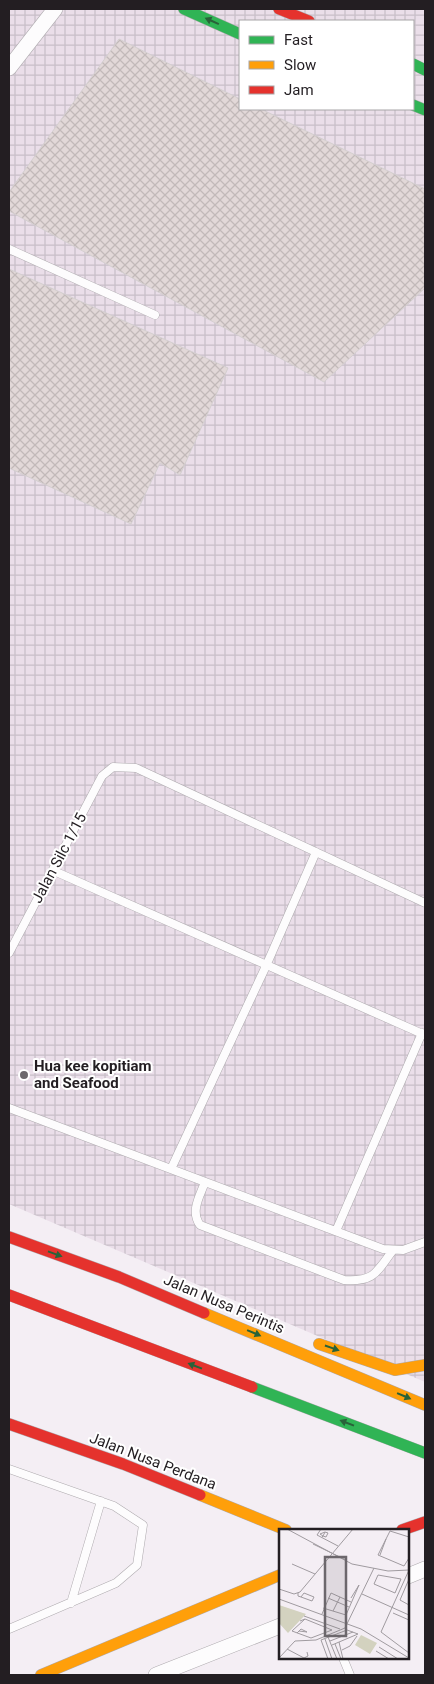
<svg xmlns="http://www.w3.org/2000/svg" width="434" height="1684" viewBox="0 0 434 1684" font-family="Roboto,sans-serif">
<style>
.industrial{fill:url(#industrial-grid);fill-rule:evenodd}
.building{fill:url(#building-cross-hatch);stroke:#d4cfd0}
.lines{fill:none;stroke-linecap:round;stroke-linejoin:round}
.lane-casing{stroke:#afabaf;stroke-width:9}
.street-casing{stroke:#afabaf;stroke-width:16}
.fast-casing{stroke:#afabaf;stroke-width:12}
.slow-casing{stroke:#afabaf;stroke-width:12}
.jam-casing{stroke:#afabaf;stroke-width:12}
.lane{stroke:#fdfcfd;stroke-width:8}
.street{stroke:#fdfcfd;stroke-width:15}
.fast{stroke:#30b455;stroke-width:11}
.slow{stroke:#ff9f0a;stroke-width:11}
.jam{stroke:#e5322d;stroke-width:11}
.oneway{fill:#296239}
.poi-dot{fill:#6c676c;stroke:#fff;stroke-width:2}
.labels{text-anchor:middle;stroke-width:4;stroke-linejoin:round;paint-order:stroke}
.street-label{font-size:15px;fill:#231e22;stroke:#fff}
.poi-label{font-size:15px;font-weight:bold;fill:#231e22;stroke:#fff;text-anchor:start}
.inset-road{fill:none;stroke:#a09ba0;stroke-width:1}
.view{fill:#6c676c;fill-opacity:0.15;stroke:#6c676c;stroke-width:2.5}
.inset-edge{fill:none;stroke:#231e22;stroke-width:2.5}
</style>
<defs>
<pattern id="industrial-grid" width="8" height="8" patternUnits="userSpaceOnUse" patternTransform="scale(1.25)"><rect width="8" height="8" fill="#eadee9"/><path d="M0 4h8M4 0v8" fill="none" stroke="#c8bec8"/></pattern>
<pattern id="building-cross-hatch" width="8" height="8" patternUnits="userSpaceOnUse" patternTransform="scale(1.25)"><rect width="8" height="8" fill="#e2d8d8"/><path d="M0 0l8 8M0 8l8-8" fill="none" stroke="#c2b9b9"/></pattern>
</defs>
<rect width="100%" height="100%" fill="#f4eef4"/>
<!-- industrial -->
<path class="industrial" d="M9 9H425V1382L9 1204ZM240 21H413V109H240Z"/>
<!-- building -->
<path class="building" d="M119 39 240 99V109H261L425 189V288L324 382 9 211V192Z
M9 269 228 368 180 475 160 463 131 524 9 468Z"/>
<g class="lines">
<!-- lane casing -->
<g class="lane-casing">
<path id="lane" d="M9 249 155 315
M54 871 425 1035
M9 953 102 776 113 767 136 768 425 903
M9 1108 383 1249 403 1250 425 1242
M171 1169 266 966 316 852
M205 1182C200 1196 190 1211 200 1225L344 1280C374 1282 376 1273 393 1250
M336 1231 422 1033
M9 1469 114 1506 143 1525 137 1565 116 1583 9 1629
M71 1603 101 1501
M343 1658 350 1675"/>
</g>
<!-- street casing -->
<g class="street-casing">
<path id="street" d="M9 68 55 9
M408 1576 425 1569
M156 1675 280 1626"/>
</g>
<!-- fast casing -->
<g class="fast-casing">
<path id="fast" d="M184 9 240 34
M413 64 425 70
M413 105 425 110
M252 1387 425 1453"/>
</g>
<!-- slow casing -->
<g class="slow-casing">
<path id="slow" d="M204 1313 425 1405
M319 1344 395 1370 425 1365
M200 1495 286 1530
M41 1675 280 1575"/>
</g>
<!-- jam casing -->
<g class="jam-casing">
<path id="jam" d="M279 9 309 21
M9 1237 119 1277 204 1313
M9 1295 252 1387
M9 1424 123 1464 200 1495
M402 1530 425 1522"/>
</g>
<!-- lane -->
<use href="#lane" class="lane"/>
<!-- street -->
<use href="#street" class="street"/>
<!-- fast -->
<use href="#fast" class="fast"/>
<!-- slow -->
<use href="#slow" class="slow"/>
<!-- jam -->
<use href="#jam" class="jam"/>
</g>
<!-- one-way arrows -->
<defs><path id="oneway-solid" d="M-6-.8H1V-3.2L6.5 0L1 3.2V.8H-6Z" transform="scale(1.25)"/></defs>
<g class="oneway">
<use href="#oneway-solid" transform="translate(212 21) rotate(-156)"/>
<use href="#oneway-solid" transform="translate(55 1254) rotate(20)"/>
<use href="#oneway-solid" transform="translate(254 1333) rotate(23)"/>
<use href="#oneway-solid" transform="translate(332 1348) rotate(19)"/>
<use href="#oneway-solid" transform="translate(195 1366) rotate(-159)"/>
<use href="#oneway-solid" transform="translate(404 1396) rotate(23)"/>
<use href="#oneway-solid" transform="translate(347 1423) rotate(-159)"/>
</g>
<!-- markers -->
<circle class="poi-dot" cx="24" cy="1075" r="5"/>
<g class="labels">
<!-- street labels -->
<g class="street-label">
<text transform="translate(59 858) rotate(-62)" y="5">Jalan Silc 1/15</text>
<text transform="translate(224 1304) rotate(23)" y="5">Jalan Nusa Perintis</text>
<text transform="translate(153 1461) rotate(21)" y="5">Jalan Nusa Perdana</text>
</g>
<!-- poi labels -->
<g class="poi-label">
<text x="34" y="1071">Hua kee kopitiam<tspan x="34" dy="17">and Seafood</tspan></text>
</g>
</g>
<!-- overview -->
<g transform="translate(279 1529)">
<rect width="130" height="130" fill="#f4eef4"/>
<path d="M0 76 27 85 9 104 0 94ZM82 106 98 114 91 125 76 116Z" fill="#d3d2bf"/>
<path class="inset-road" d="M8 0 73 35 109 42 130 41M42 0 38 6 59 17M43 8 44 7 46 3 49 4 47 8 44 7 41 5 46 3M130 8 111 2 99 26 125 37 130 29M34 15 67 31M101 26 107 10M13 35 36 45M130 41 102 103 130 124M99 46 122 50 116 64 95 55ZM130 50 121 71 130 76M0 60 15 65 21 63 74 0M19 64V67L22 68 33 72 35 68 25 64 22 68M83 65 130 86M49 69 70 78M0 70 82 100 130 129M44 79 67 86 80 56 72 69M54 82 61 68M114 84 130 91M43 85 52 64 72 73M25 87 61 100M21 92 26 90 53 101 32 109 13 102 26 90M18 104 22 100 28 103 20 102M49 108 58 130M46 110 53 130M51 112 74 103M60 113 64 130M56 115 62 130M53 116 79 105M100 118 119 130M8 120 25 129 29 127 28 123M63 121 71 117 78 107M97 122 110 130M0 129 16 112 37 111 66 99 95 39M49 130 42 111 68 101 79 105"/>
<path class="view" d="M46 28H67V107H46Z"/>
<rect width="130" height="130" class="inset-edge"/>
</g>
<!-- border -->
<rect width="434" height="1684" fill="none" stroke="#231e22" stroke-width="20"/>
<!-- legend -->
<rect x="239" y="20" width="175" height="90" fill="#ffffff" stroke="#a7a5a7"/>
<rect x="249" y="36" width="25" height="8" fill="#30b455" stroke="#a7a5a7"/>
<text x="284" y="45" font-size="15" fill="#231e22">Fast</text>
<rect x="249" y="61" width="25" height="8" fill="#ff9f0a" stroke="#a7a5a7"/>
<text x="284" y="70" font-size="15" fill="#231e22">Slow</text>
<rect x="249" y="86" width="25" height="8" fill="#e5322d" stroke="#a7a5a7"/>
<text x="284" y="95" font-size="15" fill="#231e22">Jam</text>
</svg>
